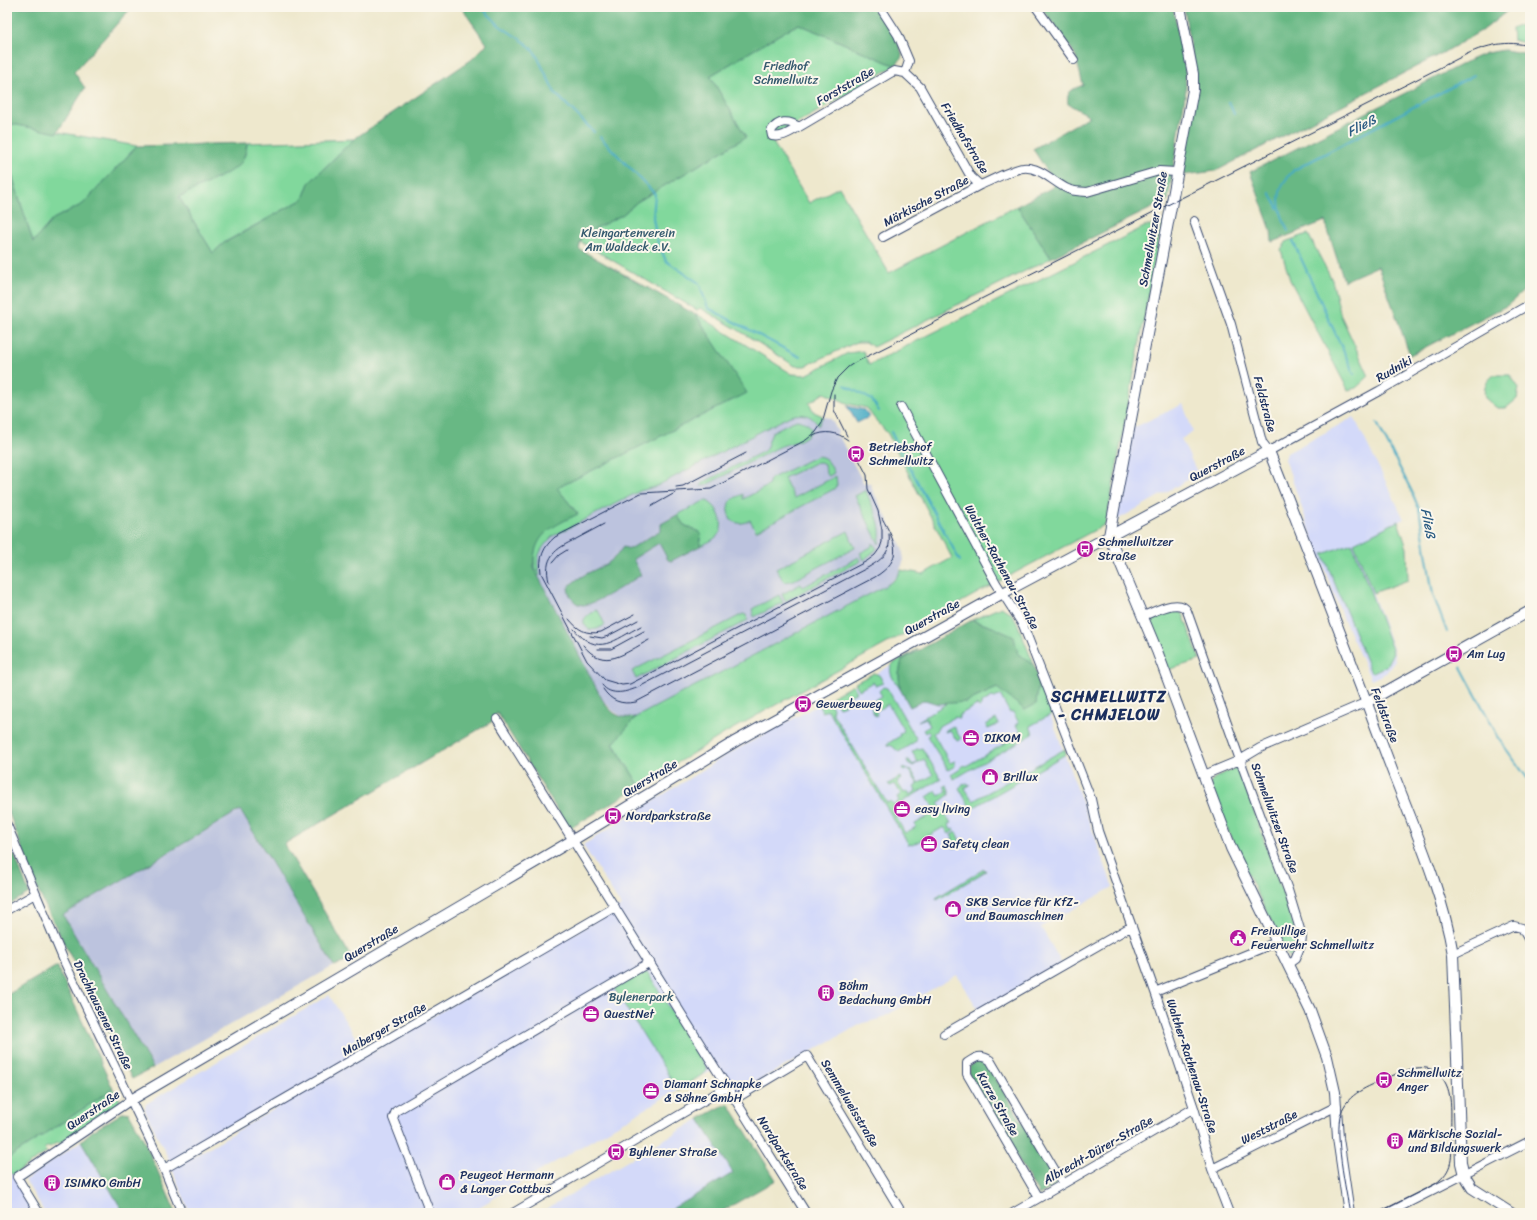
<svg xmlns="http://www.w3.org/2000/svg" width="1537" height="1220" viewBox="0 0 1537 1220" font-family="Sriracha,sans-serif">
<style>
.built{fill:#d3d9f9}
.industrial{fill:#bcc3de}
.green{fill:#81d89c;stroke:#4e847d}
.forest{fill:#68b884;stroke:#427471}
.water{fill:#44aac4;stroke:#306c91}
.lines{fill:none;stroke-linecap:round;stroke-linejoin:round}
.stream{stroke:#44aac4;stroke-width:2}
.minor-casing{stroke:#3b4b6f;stroke-width:10}
.tertiary-casing{stroke:#3b4b6f;stroke-width:12}
.minor{stroke:#fff;stroke-width:8}
.tertiary{stroke:#fff;stroke-width:10}
.tram{stroke:#1b2f5e;stroke-width:1}
.labels{text-anchor:middle;stroke-width:4;stroke-linejoin:round;paint-order:stroke}
.park-label{font-size:12px;fill:#34596e;stroke:#fbf7ec}
.street-label{font-size:12px;fill:#1b2f5e;stroke:#fbf7ec}
.poi-label{font-size:12px;fill:#1b2f5e;stroke:#fbf7ec;text-anchor:start}
.water-label{font-size:13px;font-style:italic;fill:#295a82;stroke:#fbf7ec}
.district-label{font-size:16px;font-weight:bold;letter-spacing:1px;fill:#1b2f5e;stroke:#fbf7ec}
</style>
<rect width="100%" height="100%" fill="#fbf7ec"/>
<filter id="ink" filterUnits="userSpaceOnUse"><feTurbulence type="fractalNoise" baseFrequency=".025" numOctaves="2"/><feDisplacementMap in="SourceGraphic" scale="8" xChannelSelector="R" yChannelSelector="G"/><feConvolveMatrix kernelMatrix="1 2 1 2 8 2 1 2 1" color-interpolation-filters="sRGB"/></filter>
<filter id="wash" filterUnits="userSpaceOnUse"><feTurbulence type="fractalNoise" baseFrequency=".012" numOctaves="4" result="noise"/><feDisplacementMap in="SourceGraphic" scale="16" xChannelSelector="R" yChannelSelector="G"/><feGaussianBlur stdDeviation="0.9" result="paint"/><feColorMatrix in="noise" values="0 0 0 0 0 0 0 0 0 0 0 0 0 0 0 0 0 1.4 0 .05"/><feComposite in="paint" operator="in"/></filter>
<g filter="url(#wash)">
<rect width="100%" height="100%" fill="#eee8cd"/>
<!-- built -->
<path class="built" d="M1183 404 1193 432 1181 439 1198 474 1117 520 1133 428Z
M1354 417 1404 519 1354 543 1394 651 1395 661 1386 673 1371 680 1344 620 1307 523 1285 459 1287 453Z
M1018 626 1113 887 1041 927 1062 964 979 1011 957 975 880 1019 863 1023 736 1093 719 1067 680 1088 469 1213H190L172 1169 621 906 583 845 728 754 919 650Z
M329 995 364 1051 171 1164 145 1110 146 1104Z
M699 1119 733 1173 665 1213H539Z
M81 1141 124 1213H45L25 1180Z
M11 1173 35 1213H7V1176Z"/>
<!-- industrial -->
<path class="industrial" d="M809 402 814 413 831 419 838 432 836 436 840 438 864 484H871L872 489 902 547 904 560 898 575 887 585 636 717 624 718 613 711 602 699 534 568 543 535Z
M240 810 334 966 153 1068 63 915Z"/>
<!-- green -->
<path class="green" d="M1530 21V44L1513 40 1512 29Z
M799 24 891 64 896 65 771 139 809 203 839 187 889 273 1017 206 1051 258 873 347 866 342H857L805 366H795L735 328 700 308 697 310 581 242 582 235 622 215 637 202 746 137 710 76 787 30Z
M7 123 137 146 83 204 53 219 33 242 7 159Z
M354 139 309 183 303 199 225 242 213 253 179 197 228 172 246 154 247 143Z
M1162 222 1106 524 983 590 727 732 640 786 613 743 636 717 887 585 895 579 901 570 923 574 952 558 888 434 873 417 867 408 849 404 824 393 809 403 814 412 823 416 818 426C812 414 803 413 790 416L655 487 640 491 553 536C541 548 534 557 540 575L538 576C530 559 534 540 550 528 557 522 569 518 578 514L557 488 746 393 695 313 792 374 806 375 848 353 863 351 869 365 1144 227Z
M1308 234 1332 280 1341 316 1369 376 1356 388 1348 390 1290 280 1281 250 1287 241Z
M1494 375H1510L1519 388 1517 399 1506 408H1497L1485 398C1483 388 1485 382 1494 375Z
M797 420C805 422 809 423 812 430 804 443 789 442 777 448 753 460 730 473 706 485L701 486 702 483 764 451 766 449 772 432 789 423Z
M817 456C828 457 830 464 834 473L829 476 826 474 825 465 817 462 784 478 794 498 836 476 837 485 834 489 756 531 750 520C746 522 742 524 738 523 729 522 725 509 730 502 733 498 739 496 743 494V499L768 486 770 479Z
M866 490C872 509 884 522 879 544L855 496Z
M704 501C706 501 709 501 710 503 719 508 725 526 719 534 714 540 707 543 700 546L701 539 700 532 684 525 677 515Z
M1398 521 1407 548 1408 580 1373 593 1354 543Z
M848 531 855 548 792 581 785 582 783 580 776 569Z
M873 543 877 549 864 560 860 553 871 547Z
M1352 543 1393 652 1386 666 1371 673 1323 554Z
M859 557 861 561 785 601 782 594 801 584 803 587Z
M779 595 783 603 754 617 752 609Z
M1001 607 1011 613 1018 625 1034 665 1018 654 995 628 972 620Z
M596 610 599 612 605 625 597 629 590 630C577 621 587 615 596 610Z
M1174 610 1178 611 1183 614 1200 660 1167 670 1150 622 1151 618Z
M743 614 746 615 748 620 636 679 632 671Z
M918 649 902 660 899 674 900 689C895 681 887 673 892 664Z
M874 673 879 675 884 683 876 686 873 682 859 690 855 683Z
M1039 679 1052 714 1030 726 1033 734 954 779 951 775 959 770 964 765 966 766 1006 743 1004 742 1010 739 1013 740 1022 735 1016 725 1019 723 1013 712 1010 713 1000 695 995 698 992 697 981 703V706L979 707 977 705 959 715V718H958L955 717 939 726 937 730 933 733 950 763 955 761V766L948 770 927 736 930 734 928 731 925 733 923 730 930 726 926 718 918 721 949 702H966L997 688 1036 704Z
M853 685 857 692 842 700 845 705 839 707 833 696Z
M883 687 887 688 916 738V741L899 752 892 746 887 745V744L900 736 899 734 904 731 888 704 876 711 877 715 875 716 871 709 872 708 870 703 882 696 879 691Z
M827 699 833 708 832 712 887 803 891 801 894 805 899 801 897 797 901 794 895 784 890 786 888 784 900 777 901 779 897 782 904 793 908 791 910 795 916 791 914 787 918 784 908 769 904 771 902 768 903 767 911 770 919 783 933 775 924 759 913 766 908 763 907 760H909L913 765 918 762 912 752 917 749 922 748 941 779 902 802 903 805 893 812 905 833 916 827 915 824 936 812 927 797 936 791 939 796 947 791 944 786 947 785 949 791V795L938 803 951 823 948 824 951 829 954 828 955 830 949 834 944 827 912 845 910 844 909 845 828 710 822 712 818 704Z
M996 719 999 724 988 729 986 725Z
M953 726 961 739 957 741 950 730 945 732 946 730Z
M1065 749 1066 754 971 809 959 788 962 785 968 784 970 785 965 788 973 801Z
M1234 768H1238L1240 771 1297 935 1299 944 1296 953 1289 957 1234 846 1210 784 1213 779Z
M956 832 961 843 960 846 954 848 949 841 953 839 951 835Z
M984 869 986 871 937 900 936 898Z
M642 972 648 973 706 1067 707 1071 705 1073 678 1090 613 987Z
M113 1089 120 1100 118 1104 59 1144 58 1142 50 1147 49 1146 44 1149 47 1152 13 1175 11 1173 7 1176V1159Z"/>
<!-- forest -->
<path class="forest" d="M7 7H132L74 72 85 88 57 133 7 123Z
M461 7H876C882 18 900 42 902 54 902 59 899 61 896 65L891 64 799 24 787 30 710 76 746 137 637 202 622 215 582 235 579 249 696 315 747 393 557 488 578 514C552 527 532 534 534 568L602 699C612 714 618 719 636 717L613 744 640 786 569 829 497 712 493 721 284 844 353 960 334 966 240 810 63 915 153 1068 132 1079 39 893 7 808V159L33 242 53 219 83 204 137 146 247 143C246 150 245 158 240 164 230 174 194 189 179 197L213 253 224 243 303 199 309 183 354 139 471 60 487 44Z
M1041 7H1173L1185 64 1186 90 1168 200 1051 258 1017 206 1053 187 1057 181 1047 171 1033 149 1090 116 1068 104C1066 90 1072 90 1083 85L1075 54Z
M1184 7H1512L1486 28 1450 49 1216 171 1184 175 1182 169 1197 93Z
M1504 50 1530 54V285L1508 305 1410 355 1378 266 1344 281 1325 221 1272 242 1271 230 1250 172 1470 60 1486 53Z
M677 515 684 525 700 532 701 539 700 546 671 561 668 560 659 543 633 559 641 575C630 582 593 606 583 605 574 605 569 596 568 588 577 576 594 571 608 563 614 559 619 553 623 547L630 549 661 530V524Z
M972 620 995 628 1014 637 1018 654 1034 665 1039 679 1036 704 1025 710 997 688 966 702 938 704 925 700 910 707 900 689 899 674 902 660Z
M7 836 29 893 7 906Z
M57 966 113 1089 7 1159V995Z
M979 1060 987 1064 1059 1183 1039 1195 969 1075 970 1066Z
M728 1103 776 1180 719 1213H665L733 1173 699 1119Z
M124 1112 129 1113 145 1142 176 1213H124L81 1141 91 1132Z"/>
<!-- water -->
<path class="water" d="M847 406 865 410 869 417 857 423Z"/>
<g class="lines">
<!-- stream -->
<path class="stream" d="M481 7 500 26 526 43 536 54 555 93 594 132
M1229 102 1234 114
M600 137 655 194 653 218 657 240 666 261 699 283 708 308 800 357
M1270 193 1278 208
M1288 231C1277 207 1273 190 1294 170L1474 75
M1293 241 1354 374
M845 385 872 400 879 411
M1377 423 1411 490 1419 509 1433 595 1447 632
M891 432 902 454
M909 466 960 561
M1461 667 1501 742 1530 782"/>
</g>
</g>
<g filter="url(#ink)">
<g class="lines">
<!-- minor casing -->
<g class="minor-casing">
<path id="minor" d="M880 7 898 35 909 61 905 73
M1036 7 1074 60
M905 73 920 87 971 177 980 185C991 181 1012 169 1023 168 1040 166 1054 183 1068 189 1074 192 1080 191 1087 192L1159 171 1176 172
M799 127C789 120 778 120 771 131L772 136C782 138 790 132 799 127L894 71 905 73
M1194 221 1231 324 1262 442 1269 451 1379 391 1523 308 1530 307
M883 237 980 185
M901 407 996 583 1023 625 1091 799 1098 831 1155 992 1194 1108 1212 1169 1229 1213
M1143 616C1154 612 1180 597 1187 611L1240 760 1288 890 1302 936 1301 945 1295 959 1288 964
M497 719 806 1213
M1204 775 1240 760 1260 748 1367 702
M7 825 64 961 164 1169 182 1213
M7 910 35 894
M1453 954 1514 926 1522 928 1530 942
M1155 992 1277 942
M944 1034 1132 926
M735 1099 807 1056 902 1213
M164 1169 615 907
M1212 1169 1337 1106
M1039 1198 967 1074V1063C976 1057 980 1054 990 1060L1063 1184
M39 1213 17 1177 131 1100
M430 1213 393 1118 396 1111 650 962
M513 1213 727 1087
M1013 1213 1194 1108
M1388 1213 1530 1141"/>
</g>
<!-- tertiary casing -->
<g class="tertiary-casing">
<path id="tertiary" d="M1180 7 1193 74V90L1109 536 1157 651 1231 848 1310 1010 1327 1057 1335 1092 1338 1138 1349 1213
M1367 702 1530 611
M131 1100 573 840 736 741 1003 593 1269 451C1311 557 1352 663 1392 770 1415 830 1442 890 1453 954L1461 1163 1464 1175 1472 1188 1511 1213"/>
</g>
<!-- minor -->
<use href="#minor" class="minor"/>
<!-- tertiary -->
<use href="#tertiary" class="tertiary"/>
<!-- tram -->
<path class="tram" d="M834 394V410L847 436
M813 436C825 430 837 432 848 440
M856 454 867 475 868 489 878 511 882 530V542L880 548 875 555 867 561 630 684 622 685 605 680 587 661 541 573C539 558 543 547 555 537L641 493 711 489 806 440 816 432 822 423 831 391 837 378 848 367 854 363 1467 54C1487 45 1507 40 1530 46
M676 487 683 486 746 453
M652 506 675 493
M553 562 559 555 567 550
M549 582C543 557 555 549 576 539 585 534 595 529 604 524
M569 619C578 630 586 635 601 632L635 614
M574 629C598 658 614 640 641 626
M590 636 602 638 608 636 638 620
M583 645C605 672 624 653 649 640
M598 649H611L644 631
M602 685C611 697 627 692 639 687L869 567C884 558 891 552 889 534
M603 689C611 701 621 705 636 702L875 577C904 559 896 543 882 518
M1350 1213C1346 1191 1334 1133 1341 1113 1348 1093 1368 1087 1385 1079 1403 1071 1429 1058 1443 1079 1454 1094 1450 1118 1451 1136 1452 1157 1454 1170 1435 1184L1377 1213"/>
</g>
</g>
<!-- icons -->
<defs>
<g id="bus-disc" transform="scale(0.9)"><circle r="9.5" fill="#b5179e" stroke="#fbf7ec"/><path d="M-5-6H5V4H4V6H2V4H-2V6H-4V4H-5ZM-3.5-4V0h7V-4ZM-3.5 1.2v1.5H-2V1.2ZM2 1.2v1.5H3.5V1.2Z" fill="#fff"/></g>
<g id="office-disc" transform="scale(0.9)"><circle r="9.5" fill="#b5179e" stroke="#fbf7ec"/><path d="M-6-3h4V-5.5h4V-3h4V5H-6ZM-1-4.5V-3h2v-1.5ZM-6 0V1H6V0Z" fill="#fff"/></g>
<g id="shop-disc" transform="scale(0.9)"><circle r="9.5" fill="#b5179e" stroke="#fbf7ec"/><path d="M-5-2.5h2.3a2.7 3.5 0 0 1 5.4 0H5L5.5 6h-11ZM-1.5-2.5h3a1.5 2.3 0 0 0-3 0Z" fill="#fff"/></g>
<g id="civic-disc" transform="scale(0.9)"><circle r="9.5" fill="#b5179e" stroke="#fbf7ec"/><path d="M-.6-6.5H3V-4.5H.6V-3L4-1V1h2V6H-6V1h2V-1L-.6-3ZM-1.2 2.5V6h2.4V2.5Z" fill="#fff"/></g>
<g id="building-disc" transform="scale(0.9)"><circle r="9.5" fill="#b5179e" stroke="#fbf7ec"/><path d="M-4-6H4V6H1V3H-1V6H-4ZM-2.5-4.3h1.7v1.8h-1.7ZM.8-4.3h1.7v1.8H.8ZM-2.5-1h1.7V.8h-1.7ZM.8-1h1.7V.8H.8Z" fill="#fff"/></g>
</defs>
<g fill-rule="evenodd">
<use href="#bus-disc" x="856" y="454"/>
<use href="#bus-disc" x="1085" y="549"/>
<use href="#bus-disc" x="1454" y="654"/>
<use href="#bus-disc" x="803" y="704"/>
<use href="#office-disc" x="971" y="738"/>
<use href="#shop-disc" x="990" y="777"/>
<use href="#office-disc" x="902" y="809"/>
<use href="#bus-disc" x="613" y="816"/>
<use href="#office-disc" x="929" y="844"/>
<use href="#shop-disc" x="953" y="909"/>
<use href="#civic-disc" x="1238" y="938"/>
<use href="#building-disc" x="826" y="993"/>
<use href="#office-disc" x="591" y="1014"/>
<use href="#bus-disc" x="1384" y="1080"/>
<use href="#office-disc" x="651" y="1091"/>
<use href="#building-disc" x="1395" y="1141"/>
<use href="#bus-disc" x="616" y="1152"/>
<use href="#shop-disc" x="447" y="1182"/>
<use href="#building-disc" x="52" y="1183"/>
</g>
<g class="labels">
<!-- park labels -->
<g class="park-label">
<text x="786" y="70">Friedhof<tspan x="786" dy="14">Schmellwitz</tspan></text>
<text x="628" y="237">Kleingartenverein<tspan x="628" dy="14">Am Waldeck e.V.</tspan></text>
<text x="641" y="1001">Bylenerpark</text>
</g>
<!-- street labels -->
<g class="street-label">
<text transform="translate(845 86) rotate(-30)" y="4">Forststraße</text>
<text transform="translate(965 138) rotate(59)" y="4">Friedhofstraße</text>
<text transform="translate(926 201) rotate(-28)" y="4">Märkische Straße</text>
<text transform="translate(1153 229) rotate(-80)" y="4">Schmellwitzer Straße</text>
<text transform="translate(1394 369) rotate(-30)" y="4">Rudniki</text>
<text transform="translate(1265 404) rotate(75)" y="4">Feldstraße</text>
<text transform="translate(1217 464) rotate(-28)" y="4">Querstraße</text>
<text transform="translate(1002 567) rotate(61)" y="4">Walther-Rathenau-Straße</text>
<text transform="translate(932 617) rotate(-29)" y="4">Querstraße</text>
<text transform="translate(1385 715) rotate(69)" y="4">Feldstraße</text>
<text transform="translate(650 778) rotate(-31)" y="4">Querstraße</text>
<text transform="translate(1275 818) rotate(70)" y="4">Schmellwitzer Straße</text>
<text transform="translate(371 943) rotate(-31)" y="4">Querstraße</text>
<text transform="translate(103 1015) rotate(64)" y="4">Drachhausener Straße</text>
<text transform="translate(384 1029) rotate(-30)" y="4">Maiberger Straße</text>
<text transform="translate(1192 1066) rotate(72)" y="4">Walther-Rathenau-Straße</text>
<text transform="translate(850 1103) rotate(59)" y="4">Semmelweisstraße</text>
<text transform="translate(998 1104) rotate(60)" y="4">Kurze Straße</text>
<text transform="translate(93 1110) rotate(-34)" y="4">Querstraße</text>
<text transform="translate(1269 1127) rotate(-27)" y="4">Weststraße</text>
<text transform="translate(1098 1150) rotate(-30)" y="4">Albrecht-Dürer-Straße</text>
<text transform="translate(783 1153) rotate(58)" y="4">Nordparkstraße</text>
</g>
<!-- poi labels -->
<g class="poi-label">
<text x="869" y="451">Betriebshof<tspan x="869" dy="14">Schmellwitz</tspan></text>
<text x="1098" y="546">Schmellwitzer<tspan x="1098" dy="14">Straße</tspan></text>
<text x="1467" y="658">Am Lug</text>
<text x="816" y="708">Gewerbeweg</text>
<text x="984" y="742">DIKOM</text>
<text x="1003" y="781">Brillux</text>
<text x="915" y="813">easy living</text>
<text x="626" y="820">Nordparkstraße</text>
<text x="942" y="848">Safety clean</text>
<text x="966" y="906">SKB Service für KfZ-<tspan x="966" dy="14">und Baumaschinen</tspan></text>
<text x="1251" y="935">Freiwillige<tspan x="1251" dy="14">Feuerwehr Schmellwitz</tspan></text>
<text x="839" y="990">Böhm<tspan x="839" dy="14">Bedachung GmbH</tspan></text>
<text x="604" y="1018">QuestNet</text>
<text x="1397" y="1077">Schmellwitz<tspan x="1397" dy="14">Anger</tspan></text>
<text x="664" y="1088">Diamant Schnapke<tspan x="664" dy="14">&amp; Söhne GmbH</tspan></text>
<text x="1408" y="1138">Märkische Sozial-<tspan x="1408" dy="14">und Bildungswerk</tspan></text>
<text x="629" y="1156">Byhlener Straße</text>
<text x="460" y="1179">Peugeot Hermann<tspan x="460" dy="14">&amp; Langer Cottbus</tspan></text>
<text x="65" y="1187">ISIMKO GmbH</text>
</g>
<!-- water labels -->
<g class="water-label">
<text transform="translate(1361 125) rotate(-28)" y="5">Fließ</text>
<text transform="translate(1429 523) rotate(78)" y="5">Fließ</text>
</g>
<!-- district labels -->
<g class="district-label">
<text x="1109" y="702">SCHMELLWITZ<tspan x="1109" dy="18">- CHMJELOW</tspan></text>
</g>
</g>
<!-- margin -->
<rect width="1537" height="1220" fill="none" stroke="#fbf7ec" stroke-width="24"/>
</svg>
